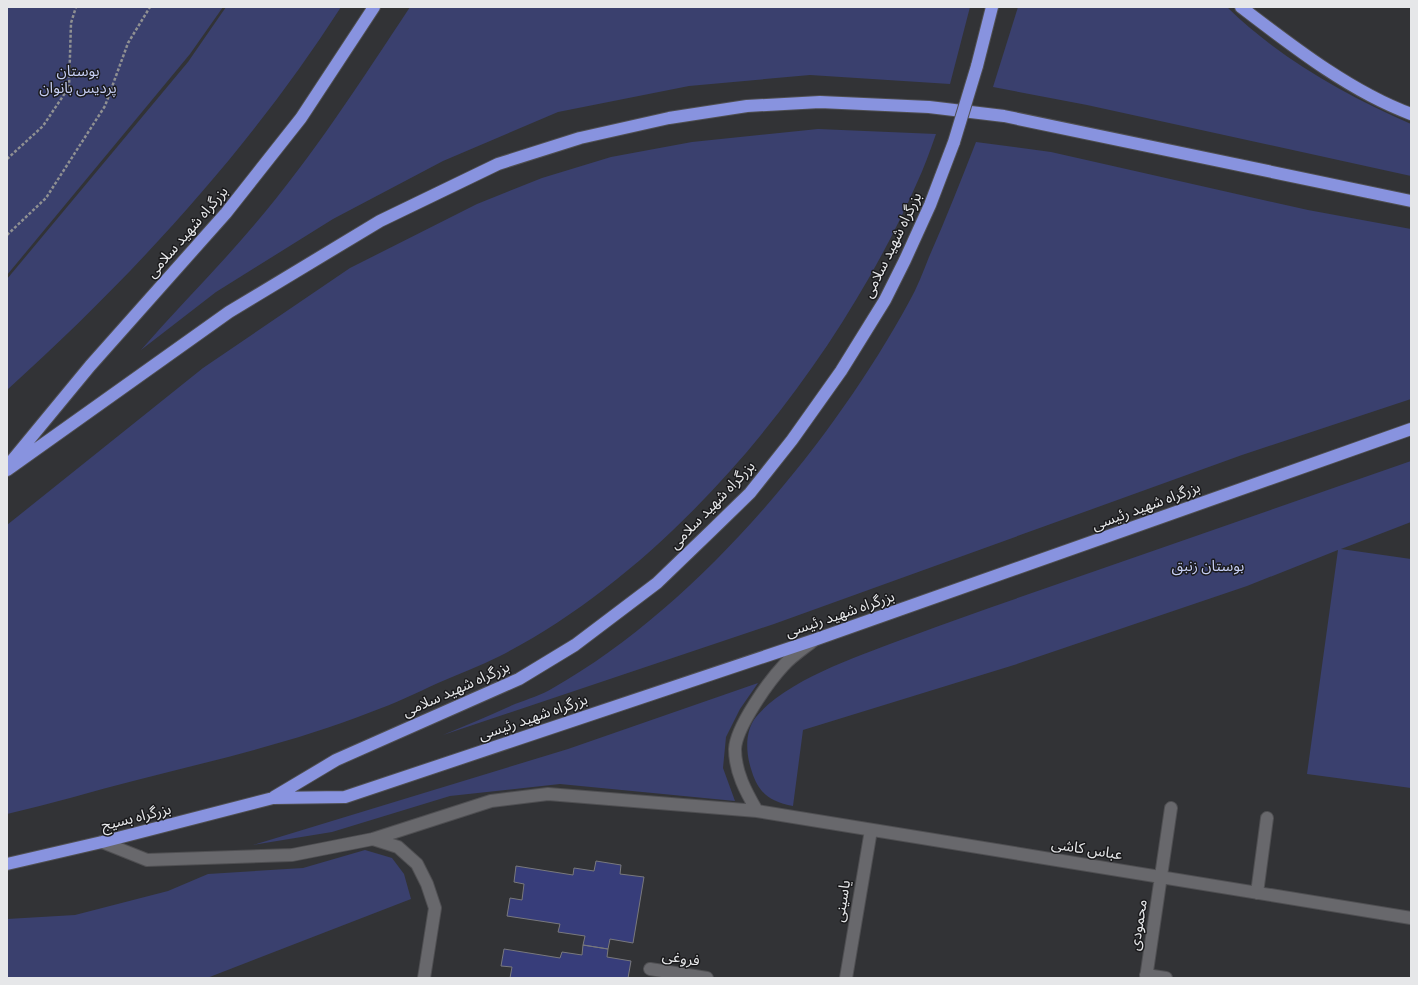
<svg xmlns="http://www.w3.org/2000/svg" width="1418" height="985" viewBox="0 0 1418 985" font-family="Signika,'Noto Sans Arabic',sans-serif">
<style>
.green{fill:#3a406e}
.building{fill:#373d7a;stroke:#79797d}
.lines{fill:none;stroke-linecap:round;stroke-linejoin:round}
.street-casing{stroke:#4f4f52;stroke-width:14}
.highway-casing{stroke:#4f4f52;stroke-width:14}
.path{stroke:#8f9092;stroke-width:2.5;stroke-dasharray:3 2;stroke-linecap:butt}
.street{stroke:#68686c;stroke-width:12}
.highway{stroke:#8893df;stroke-width:12}
.highway-bridge-casing{stroke:#4f4f52;stroke-width:14;stroke-linecap:butt}
.highway-bridge{stroke:#8893df;stroke-width:12}
.labels{text-anchor:middle;stroke-width:3;stroke-linejoin:round;paint-order:stroke}
.park-label{font-size:15px;fill:#c6cef3;stroke:#1a1a1c}
.street-label{font-size:15px;fill:#e6e7e9;stroke:#1a1a1c}
</style>
<rect width="100%" height="100%" fill="#323336"/>
<!-- green -->
<path class="green" d="M7 7H223L190 54 7 275Z
M226 7H341C249 150 133 276 7 390V279L188 62Z
M410 7H970L950 84 810 75 689 86 558 112 443 161 333 219 216 292 141 350C178 307 219 267 255 224 313 156 361 81 410 7Z
M1018 7H1227C1279 58 1345 95 1411 124V176L1087 105 993 87Z
M818 129 936 134C930 151 924 168 916 185 836 366 678 565 500 656 480 666 458 674 438 683 416 693 394 704 371 712 295 742 215 760 137 780 93 791 51 804 7 814V525L203 368 350 268 477 204 542 178 611 157 692 142Z
M976 142 1051 152 1308 210 1411 229V399L1242 455 774 624 443 735C467 725 491 715 515 704 528 699 542 695 553 688 696 607 831 445 909 302 917 288 923 272 929 257 946 219 961 180 976 142Z
M1411 461V522L1341 549 1411 559V788L1307 774 1338 550 1247 586 1014 665 803 730 793 806C771 802 759 794 752 772 746 755 744 732 756 717 787 679 864 654 909 637 956 619 1004 603 1052 586 1172 544 1291 503 1411 461Z
M758 683 740 709 726 737 723 768 735 801 560 784 450 796 332 832 253 845 568 749Z
M365 850 392 858 404 874 411 899 207 978H7V919L75 915 168 891 208 874 303 868Z"/>
<!-- building -->
<path class="building" d="M596 861 621 865 620 874 644 877 633 943 610 939 608 949 583 945 585 936 558 932 560 924 507 916 510 898 522 900 524 884 514 882 516 866 573 875 574 868 594 871Z
M583 945 608 949 607 957 631 961 628 978H510L512 967 501 966 504 949 560 958 562 952 582 955Z"/>
<g class="lines">
<!-- street casing -->
<g class="street-casing">
<path id="street" d="M757 811C746 792 735 772 735 749 736 727 769 681 784 665 792 656 803 649 813 641
M373 839 398 847 417 864 427 884 435 908 424 978
M102 842 147 860 292 855 373 839 491 801 548 794 757 811 1411 918
M1257 893 1267 818
M650 969 707 978
M1146 975 1166 978
M846 978 871 830
M1146 978 1171 808"/>
</g>
<!-- highway casing -->
<g class="highway-casing">
<path id="highway" d="M1241 7C1292 46 1351 92 1411 114
M977 66 992 7
M10 463 90 366 226 213 301 118 374 7
M7 470 229 312 380 221 498 164 580 138 669 118 747 106 820 102 929 107 1004 116 1411 201
M274 797 336 760 519 679 575 645 657 583 711 531 750 493 792 440 841 371 885 300 905 260 930 205 954 142
M7 864 102 842 273 798 345 797 814 640 1411 429"/>
</g>
<!-- path -->
<path class="path" d="M7 159 43 126 69 87 71 23 76 7
M7 235 46 198 105 106 128 43 150 7"/>
<!-- street -->
<use href="#street" class="street"/>
<!-- highway -->
<use href="#highway" class="highway"/>
<!-- highway-bridge casing -->
<g class="highway-bridge-casing">
<path id="highway-bridge" d="M954 142 977 66"/>
</g>
<!-- highway-bridge -->
<use href="#highway-bridge" class="highway-bridge"/>
</g>
<g class="labels">
<!-- park labels -->
<g class="park-label">
<text x="78" y="76">بوستان<tspan x="78" dy="17">پردیس بانوان</tspan></text>
<text x="1208" y="571">بوستان زنبق</text>
</g>
<!-- street labels -->
<g class="street-label">
<text transform="translate(187 232) rotate(-49)" y="5">بزرگراه شهید سلامی</text>
<text transform="translate(892 245) rotate(-64)" y="5">بزرگراه شهید سلامی</text>
<text transform="translate(712 505) rotate(-46)" y="5">بزرگراه شهید سلامی</text>
<text transform="translate(1146 506) rotate(-20)" y="5">بزرگراه شهید رئیسی</text>
<text transform="translate(840 614) rotate(-19)" y="5">بزرگراه شهید رئیسی</text>
<text transform="translate(456 689) rotate(-24)" y="5">بزرگراه شهید سلامی</text>
<text transform="translate(533 717) rotate(-19)" y="5">بزرگراه شهید رئیسی</text>
<text transform="translate(136 817) rotate(-14)" y="5">بزرگراه بسیج</text>
<text transform="translate(1087 849) rotate(9)" y="5">عباس کاشی</text>
<text transform="translate(842 901) rotate(-81)" y="5">یاسینی</text>
<text transform="translate(1138 925) rotate(-81)" y="5">محمودی</text>
<text transform="translate(681 958) rotate(9)" y="5">فروغی</text>
</g>
</g>
<!-- border -->
<rect width="1418" height="985" fill="none" stroke="#e6e7e9" stroke-width="16"/>
</svg>
